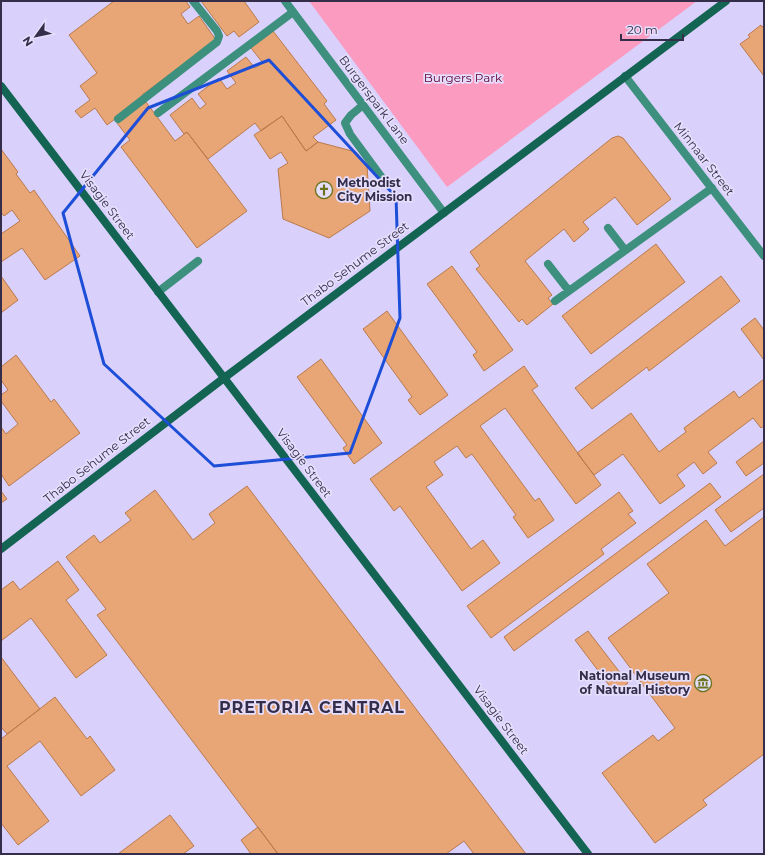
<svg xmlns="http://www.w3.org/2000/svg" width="765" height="855" viewBox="0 0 765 855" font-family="Montserrat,sans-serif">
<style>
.green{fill:#fb9bc0}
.building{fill:#e8a576;stroke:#ba7a4c}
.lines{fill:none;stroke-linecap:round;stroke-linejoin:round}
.lane{stroke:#3d907d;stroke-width:8}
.street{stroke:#3d907d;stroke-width:8}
.secondary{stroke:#146454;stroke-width:8}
.marked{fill:none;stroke:#1d4ed8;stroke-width:3;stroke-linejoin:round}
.labels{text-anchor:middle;stroke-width:3.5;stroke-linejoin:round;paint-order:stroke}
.park-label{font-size:12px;fill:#5e0035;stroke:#e5dffd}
.street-label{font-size:12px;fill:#352e4a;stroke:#e5dffd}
.poi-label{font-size:12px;font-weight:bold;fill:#352e4a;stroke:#e5dffd;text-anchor:start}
.district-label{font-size:16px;font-weight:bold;letter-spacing:1px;fill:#352e4a;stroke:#e5dffd}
</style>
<rect width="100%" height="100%" fill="#d9d0fb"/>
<!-- green -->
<path class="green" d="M309 1H697L447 187Z"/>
<!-- building -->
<path class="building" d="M114 1H186L190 7 181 14 188 24 199 16 216 40 142 95 144 98 107 125 95 108 81 118 75 111 90 100 80 86 97 73 69 35Z
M201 1H244L259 22 239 37 234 31 227 36Z
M761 25 762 27 764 26V76L740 44 750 37 748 35Z
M273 31 327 101 324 104 336 120 313 137 318 142 306 151 282 116 261 131 255 123 208 159 187 132 184 134 170 115 192 98 200 109 206 104 198 94 219 78 227 89 236 83 227 71 246 57 255 68 263 63 251 48Z
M146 102 175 141 187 132 247 211 197 248 121 147 130 140 117 123Z
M282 116 306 151 318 142 356 152 367 166 370 211 329 238 283 219 278 169 288 163 281 152 270 159 254 135Z
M618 136 623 138 671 199 637 225 615 197 583 222 589 229 574 242 564 229 525 261 552 295 548 298 553 304 527 325 522 319 519 322 476 269 480 266 470 252 612 138Z
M1 149 18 172 16 174 30 193 34 190 80 256 45 280 22 248 1 262V234L20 221 12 210 4 216 1 212Z
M656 244 685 282 591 354 562 316Z
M452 266 513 350 484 371 473 355 477 352 427 284Z
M1 276 18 300 1 313Z
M721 276 740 301 649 371 647 367 592 409 575 388Z
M387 311 448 395 420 415 408 400 412 397 363 329Z
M755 318 764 330V360L741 329Z
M16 355 51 402 54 399 80 433 9 486 1 474V427L6 434 18 424 1 401V395L8 390 1 380V367Z
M321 359 382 443 354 464 343 448 347 445 297 377Z
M524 366 538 386 532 390 601 485 576 504 505 408 480 426 535 501 539 498 554 520 528 538 513 517 516 515 472 454 466 458 457 446 434 462 443 475 426 487 471 549 483 540 500 563 462 591 400 506 394 511 370 479Z
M764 379V426L761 428 753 418 708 452 717 463 703 474 694 462 677 475 685 486 660 504 623 454 594 475 577 453 631 413 659 452 686 432 684 428 734 391 739 398Z
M764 441V463L746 476 736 462Z
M764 474V508L731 532 715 510Z
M710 483 721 497 514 651 504 637Z
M247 486 526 854H474L464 841 446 854H278L97 615 106 609 66 557 94 535 100 543 131 520 125 513 155 490 193 540 215 523 209 514Z
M1 491 7 499 1 503Z
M619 492 633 511 628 514 636 523 601 549 604 554 491 638 467 606Z
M764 517V754L703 800 707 805 655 843 602 773 653 735 658 741 675 728 608 638 669 593 647 564 706 520 725 546Z
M58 561 79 590 66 600 107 655 76 678 31 618 1 641V590L13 581 20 590Z
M588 631 628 683 615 693 575 640Z
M1 657 40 709 7 734 1 727Z
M55 697 87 739 90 736 115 770 81 796 40 741 7 766 49 821 18 845 1 823V739Z
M170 815 194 846 183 854H118Z
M258 827 278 854H251L241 840Z"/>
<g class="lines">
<!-- lane -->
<path class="lane" d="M363 105 351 115 345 123 350 134 386 183
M158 113 293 12
M118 119 217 42 219 36 217 31 193 1
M608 228 625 250
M548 264 569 291
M158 292 198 261
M555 301 712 188"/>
<!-- street -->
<path class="street" d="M285 1 444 213
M625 76 764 256"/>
<!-- secondary -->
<path class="secondary" d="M1 86 588 854
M1 549 224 378 726 1"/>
</g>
<!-- marked area -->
<path class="marked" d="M269 60 396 197 400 318 350 453 214 466 104 364 63 213 148 108Z"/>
<!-- icons -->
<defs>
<g id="church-ring" transform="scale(0.9)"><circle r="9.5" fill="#e5dffd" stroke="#6b741d" stroke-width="1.5"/><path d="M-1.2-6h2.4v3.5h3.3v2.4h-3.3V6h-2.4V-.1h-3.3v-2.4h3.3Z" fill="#6b741d"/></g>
<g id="museum-ring" transform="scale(0.9)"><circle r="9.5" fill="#e5dffd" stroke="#6b741d" stroke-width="1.5"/><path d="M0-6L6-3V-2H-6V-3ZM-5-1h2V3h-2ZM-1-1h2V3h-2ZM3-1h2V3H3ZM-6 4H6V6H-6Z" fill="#6b741d"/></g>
</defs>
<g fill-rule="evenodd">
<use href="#church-ring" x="324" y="190"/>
<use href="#museum-ring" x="703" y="683"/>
</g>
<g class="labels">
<!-- park labels -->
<g class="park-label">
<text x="463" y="82">Burgers Park</text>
</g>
<!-- street labels -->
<g class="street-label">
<text transform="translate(374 100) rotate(53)" y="4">Burgerspark Lane</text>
<text transform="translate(704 159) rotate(52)" y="4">Minnaar Street</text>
<text transform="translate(107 205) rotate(53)" y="4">Visagie Street</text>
<text transform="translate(355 264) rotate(-37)" y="4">Thabo Sehume Street</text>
<text transform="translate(97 460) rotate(-38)" y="4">Thabo Sehume Street</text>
<text transform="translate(304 463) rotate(53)" y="4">Visagie Street</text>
<text transform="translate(501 720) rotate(53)" y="4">Visagie Street</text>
</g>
<!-- poi labels -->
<g class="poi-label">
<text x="337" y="187">Methodist<tspan x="337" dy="14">City Mission</tspan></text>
<text x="690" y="680" text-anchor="end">National Museum<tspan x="690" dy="14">of Natural History</tspan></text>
</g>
<!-- district labels -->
<g class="district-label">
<text x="312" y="713">PRETORIA CENTRAL</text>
</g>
</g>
<!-- border -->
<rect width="765" height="855" fill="none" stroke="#352e4a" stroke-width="4"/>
<!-- north arrow -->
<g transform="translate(36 36) rotate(237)" stroke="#e5dffd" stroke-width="3" paint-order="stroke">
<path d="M0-3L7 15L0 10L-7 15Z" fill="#352e4a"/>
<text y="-6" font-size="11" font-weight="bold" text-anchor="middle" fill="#352e4a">N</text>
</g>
<!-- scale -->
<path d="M621 34v6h62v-6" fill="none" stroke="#352e4a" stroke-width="2"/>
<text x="627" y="34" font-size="12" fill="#352e4a" stroke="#e5dffd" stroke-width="3" paint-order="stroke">20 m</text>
</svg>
